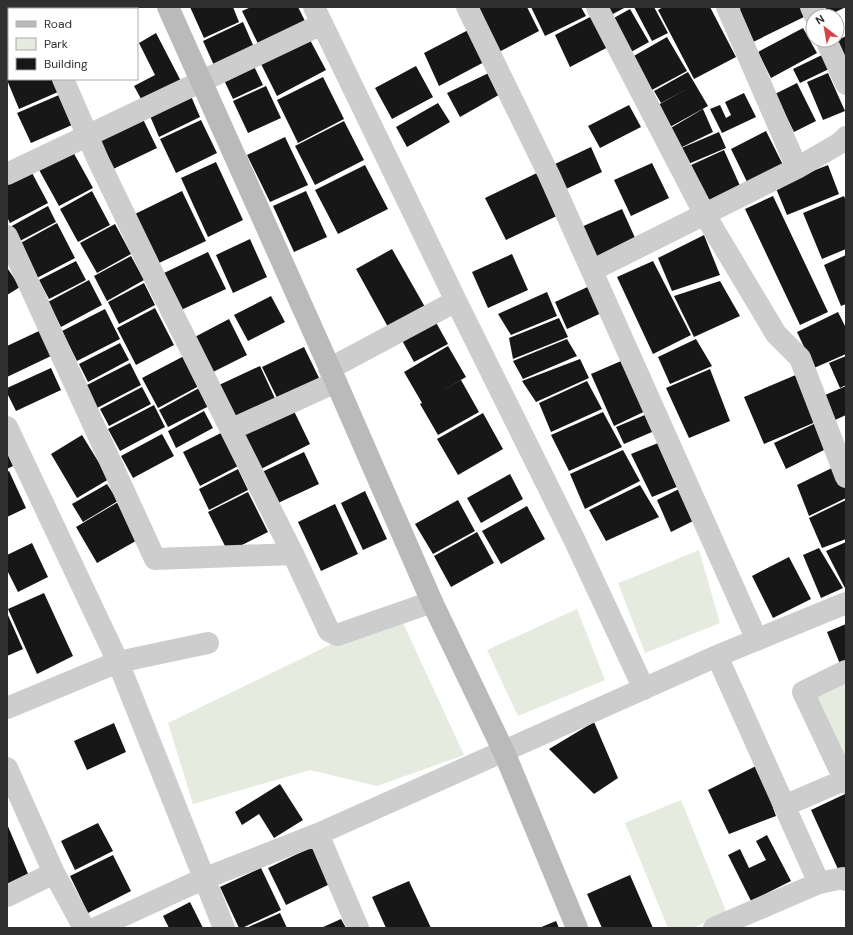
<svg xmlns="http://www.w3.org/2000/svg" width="853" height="935" viewBox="0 0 853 935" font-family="'DM Sans',sans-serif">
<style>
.green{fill:#e5ebdf}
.building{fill:#171717}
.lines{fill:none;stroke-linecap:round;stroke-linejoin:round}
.street{stroke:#cdcdcd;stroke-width:22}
.secondary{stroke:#bababa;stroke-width:22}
</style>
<rect width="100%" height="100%" fill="#fff"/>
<!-- green -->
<path class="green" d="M699 550 720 623 645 653 618 583 629 579Z
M577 609 605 680 518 716 487 650Z
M398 612 464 755 377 786 310 770 193 804 168 723Z
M846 677V768L811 694Z
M681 800 726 911 694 928H668L625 823Z"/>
<!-- building -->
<path class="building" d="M7 7H23L24 9H9V44L7 45Z
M190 7H233L239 22 204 38Z
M251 7H298L309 29 262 52 242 11Z
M473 7H527L539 31 497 53Z
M531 7H581L586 16 545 36Z
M607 7H626L611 15Z
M634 7H654L668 33 652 41Z
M663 7H710L736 57 694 79 658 10Z
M743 7H804L808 15 749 44 733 12Z
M825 7H846L829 15Z
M630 9 649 42 631 52 612 19Z
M596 14 612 45 570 67 555 35Z
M243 22 257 54 217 72 203 41Z
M474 27 488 60 439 86 424 53Z
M803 28 817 53 771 78 758 52Z
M156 33 184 87 146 108 134 86 155 75 139 43Z
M846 36V60L836 41Z
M667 37 687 71 650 91 632 57Z
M309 38 326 70 277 96 261 64Z
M824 54 831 68 800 83 793 69Z
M252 62 263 85 233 99 222 76Z
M416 66 433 97 392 119 375 88Z
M495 70 504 92 460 117 447 93Z
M688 72 708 106 670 127 658 105 690 87 661 103 654 91Z
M828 73 845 111 823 120 807 82Z
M9 74V79H52L58 92 19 109 7 80V75Z
M323 77 344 119 298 143 277 100Z
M797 83 816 121 794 132 775 94Z
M266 86 281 118 248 133 233 101Z
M744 93 756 117 722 133 710 109 720 105 726 118 731 115 725 102Z
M59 95 72 125 31 143 17 113Z
M191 96 200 117 159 137 150 116Z
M438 103 450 122 407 147 396 127Z
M629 105 641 127 600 148 588 126Z
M703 109 713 132 678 149 669 129Z
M140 113 157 148 109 171 91 135Z
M201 120 217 153 176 173 160 139Z
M344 121 364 160 315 185 295 146Z
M766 131 784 167 749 186 731 149Z
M719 132 726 148 686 165 679 149Z
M285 137 308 185 270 202 247 155Z
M591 147 602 172 566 189 555 164Z
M72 150 93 188 59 206 38 168Z
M724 150 741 188 706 204 689 166Z
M216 162 243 220 208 237 181 178Z
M652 163 669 198 631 216 614 180Z
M365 165 388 209 338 234 315 190Z
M828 165 839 194 787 215 775 186Z
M31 171 48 203 10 223 7 217V184Z
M541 171 561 214 506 240 485 198Z
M92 191 110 225 78 242 60 209Z
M182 191 206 241 159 263 135 214Z
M306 191 327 237 294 252 273 206Z
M773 196 828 312 800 325 745 209Z
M844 196 846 201V249L822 259 803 213Z
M48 206 56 222 18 242 10 227Z
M622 209 636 240 593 259 579 228Z
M57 223 75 258 35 279 17 245Z
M115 224 131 254 97 273 80 243Z
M704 235 720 275 672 291 658 258Z
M250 239 267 277 233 293 216 255Z
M392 249 425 307 388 327 356 269Z
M208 252 226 289 181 310 164 273Z
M512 254 528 290 488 308 472 272Z
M846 255V304L841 306 824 265Z
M131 256 144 280 107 301 94 276Z
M76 261 86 280 49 299 39 280Z
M653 261 691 335 653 354 617 277Z
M7 269H8L20 287 7 295Z
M89 280 102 305 61 327 48 302Z
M720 281 740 316 694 337 674 296Z
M144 283 155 305 119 324 108 302Z
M594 284 606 311 567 329 555 302Z
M547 292 557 316 511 335 498 314Z
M271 296 285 322 248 341 234 315Z
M155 308 174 345 136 365 117 328Z
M105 309 120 339 77 361 62 331Z
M838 312 846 328V354L814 368 797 332Z
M433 317 448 344 414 362 399 335Z
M559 318 568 337 513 359 509 338Z
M229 319 247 355 209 374 191 339Z
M39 331 51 356 7 377V346Z
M567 339 577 356 523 379 513 361Z
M696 339 712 366 670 384 658 357Z
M120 343 129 360 88 382 79 364Z
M448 346 466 377 438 393 461 380 479 412 438 435 420 404 422 403 404 372Z
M304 347 322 384 280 404 262 367Z
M184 356 199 386 158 408 142 378Z
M846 356V385L840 388 829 363Z
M628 358 652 408 614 426 591 374Z
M580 359 589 378 536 402 522 381Z
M130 363 141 385 97 408 85 386Z
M260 366 279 407 238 426 219 385Z
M51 368 61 390 16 411 7 393V388Z
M710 369 730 421 689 438 666 388Z
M798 374 818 421 764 444 744 397Z
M587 381 602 409 551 432 539 403Z
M846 386V415L835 420 825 395Z
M142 387 151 404 109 426 100 409Z
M199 388 209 406 168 427 159 410Z
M154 405 165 427 120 451 108 429Z
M292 407 310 444 259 470 241 432Z
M204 411 213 428 176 448 168 431Z
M603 412 622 447 569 471 551 435Z
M652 412 659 429 624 444 616 427Z
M483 413 503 449 458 475 437 439Z
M822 420 830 447 786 469 774 443Z
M223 432 240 465 200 486 183 452Z
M162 434 174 456 133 478 121 456Z
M82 435 109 479 77 498 51 454Z
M663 441 684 484 652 497 631 454Z
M623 450 640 481 585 509 570 474Z
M304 452 319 484 278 503 262 472Z
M7 453 13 466 7 469Z
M838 465 846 486V498L809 516 797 485Z
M238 469 248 490 209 510 199 489Z
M9 471 26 508 7 517V472Z
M510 474 523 499 481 523 467 498Z
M107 484 118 501 83 522 72 504Z
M640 485 659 517 606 541 589 510Z
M685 486 697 519 671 532 657 500Z
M365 491 387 539 363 550 341 503Z
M248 492 268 532 228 552 208 512Z
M458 500 475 531 433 554 415 524Z
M846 500V539L822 548 809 518Z
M120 501 141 538 97 563 76 527Z
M335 504 358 554 321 571 298 522Z
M527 506 545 539 501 564 482 531Z
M477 532 494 563 451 587 434 556Z
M846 542V590L826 551Z
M32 543 48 577 18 592 7 570V555Z
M819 548 843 588 821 598 803 555Z
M789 557 811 599 773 618 752 576Z
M44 593 73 656 37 674 8 609Z
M7 613 23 649 7 656Z
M846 624V662L840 664 827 632Z
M594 722 618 778 594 794 549 749Z
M114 723 126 752 87 770 74 741Z
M758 765 776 816 729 834 708 790Z
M280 784 303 820 274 838 259 814 242 825 235 812Z
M845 794 846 876 842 878 811 810Z
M98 823 113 851 75 870 61 841Z
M7 824 29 876 7 885Z
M767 835 791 881 751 901 728 855 740 849 749 868 766 860 756 841Z
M312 847 330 884 286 905 268 868Z
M113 855 131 891 88 913 70 876Z
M261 868 281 910 242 928H239L220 887Z
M630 875 653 928H602L587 894Z
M409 881 431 928H386L372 897Z
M190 902 203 928H169L163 916Z
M280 913 287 928H246Z
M341 919 346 928H321Z
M556 921 559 928H539Z"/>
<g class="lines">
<!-- street -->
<path class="street" d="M32 7 33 9
M314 7 456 301 574 539 644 689
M467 7 549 175 757 640
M597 7 705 215 776 334 800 358 846 477
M727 7 797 168
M811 7 815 16
M109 9 113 7
M826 40 846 84
M63 79 98 160 155 278 293 554 329 631 337 635 432 602
M7 174 322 24
M7 236 155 559 293 554
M593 270 797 168 840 143 846 137
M329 369 456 301
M7 427 118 662 224 928
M232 429 336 382
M717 656 819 883 843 878 846 880
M846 671 803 692 846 783
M7 708 118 662 208 643
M7 768 54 873 84 928
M784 806 844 780
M318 834 358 928
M7 896 54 873
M96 928 203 879 318 834 717 656 846 603
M714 928 819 883"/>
<!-- secondary -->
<path class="secondary" d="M168 7 336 382 432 602 504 752 577 928"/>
</g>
<!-- border -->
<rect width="853" height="935" fill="none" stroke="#303030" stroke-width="16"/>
<!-- legend -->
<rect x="8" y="8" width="130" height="72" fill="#ffffff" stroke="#acacac"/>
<rect x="16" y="21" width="20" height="6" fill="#bababa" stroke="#acacac"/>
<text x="44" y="28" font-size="12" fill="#303030">Road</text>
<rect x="16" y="38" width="20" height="12" fill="#e5ebdf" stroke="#acacac"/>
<text x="44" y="48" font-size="12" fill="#303030">Park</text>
<rect x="16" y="58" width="20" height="12" fill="#171717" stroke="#acacac"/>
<text x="44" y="68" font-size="12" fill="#303030">Building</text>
<!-- north arrow -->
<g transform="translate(825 28) rotate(329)"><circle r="19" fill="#ffffff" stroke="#acacac"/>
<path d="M0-3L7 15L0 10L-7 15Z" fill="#d64348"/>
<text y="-6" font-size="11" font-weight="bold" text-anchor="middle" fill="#303030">N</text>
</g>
</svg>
